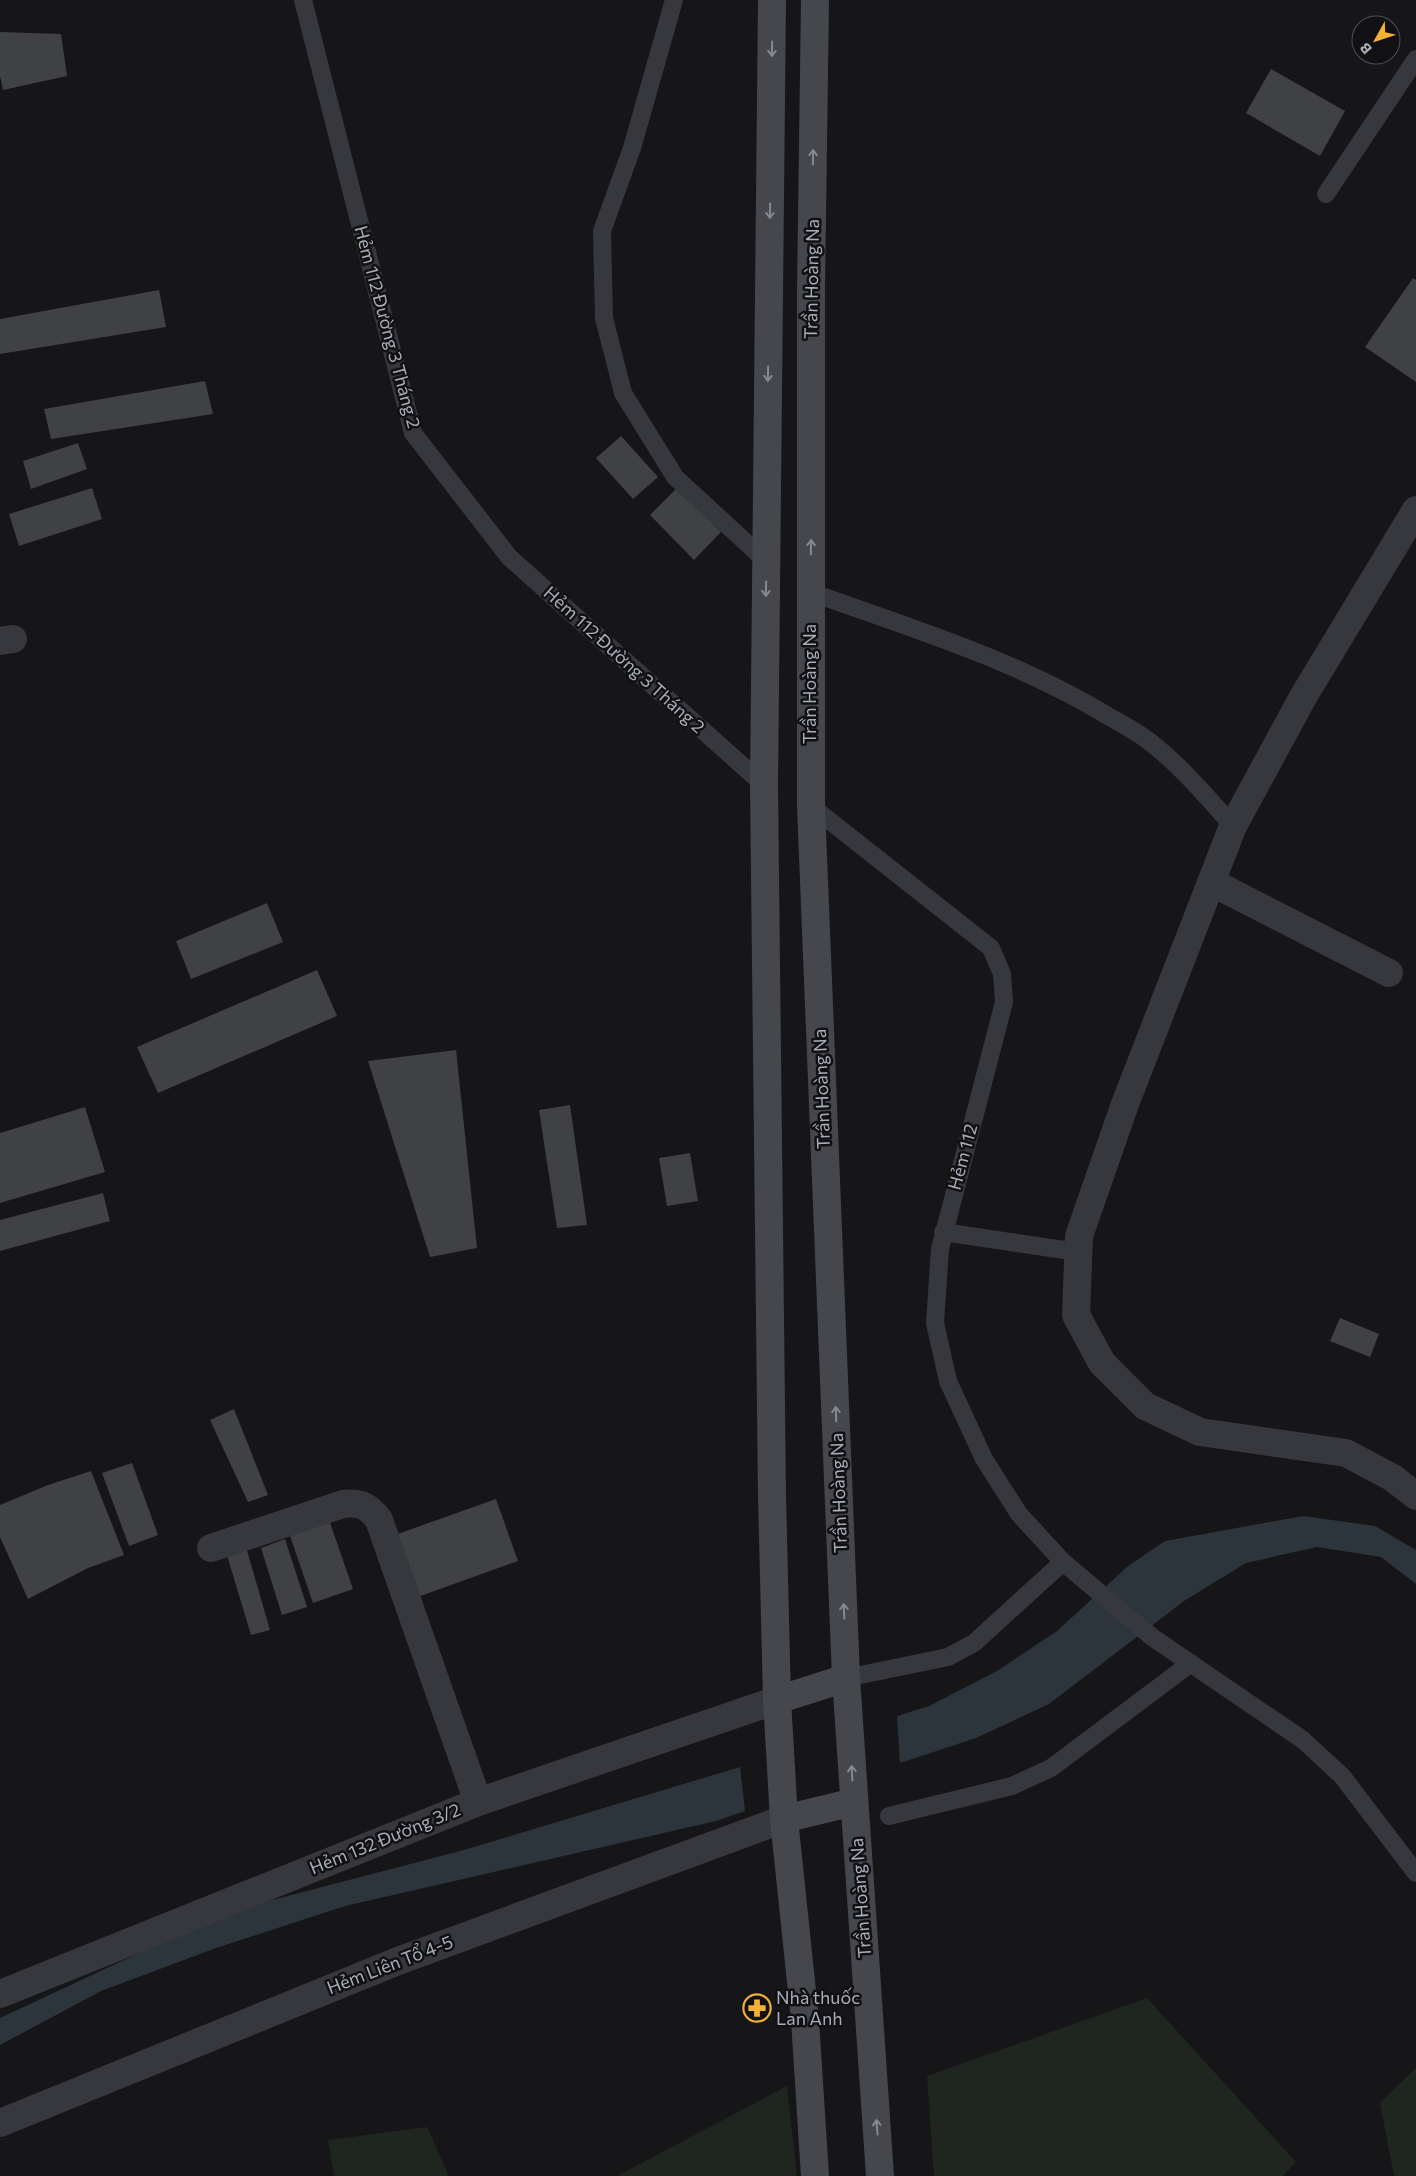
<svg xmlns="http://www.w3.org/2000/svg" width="1416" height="2176" viewBox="0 0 1416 2176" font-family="Commissioner,sans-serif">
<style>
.green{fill:#1e261f}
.water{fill:#2c353c}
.building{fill:#404145}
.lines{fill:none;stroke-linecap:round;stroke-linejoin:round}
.service{stroke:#37383d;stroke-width:18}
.minor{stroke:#37383d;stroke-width:28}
.secondary{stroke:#45474d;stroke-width:28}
.oneway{stroke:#858993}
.labels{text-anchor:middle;stroke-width:5;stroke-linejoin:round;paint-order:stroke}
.street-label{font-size:18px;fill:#a8adb8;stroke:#111113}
.poi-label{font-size:18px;fill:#a8adb8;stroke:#111113;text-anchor:start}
</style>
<rect width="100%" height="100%" fill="#161618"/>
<!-- green -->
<path class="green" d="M1147 1998 1296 2162 1283 2176H934L927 2076Z
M1416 2068V2176H1394L1380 2103Z
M787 2086 797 2176H617Z
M427 2127 449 2176H334L328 2140Z"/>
<!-- water -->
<path class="water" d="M1303 1516 1375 1526 1416 1550V1584L1381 1557 1317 1547 1246 1563 1184 1601 1049 1704 976 1738 900 1763 897 1716 929 1706 997 1671 1057 1631 1128 1566 1165 1541Z
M740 1767 745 1811 716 1821 345 1906 216 1948 101 1991 0 2045V2018L165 1941 261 1903 464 1850Z"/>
<!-- building -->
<path class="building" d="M0 32 61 34 67 76 3 90 0 76Z
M1271 69 1345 111 1320 156 1246 113Z
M1413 278 1416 280V382L1365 347Z
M159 290 166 327 0 354V319Z
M205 381 213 414 51 439 44 409Z
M621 436 658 477 633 499 596 458Z
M78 443 87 469 31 489 23 461Z
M92 488 102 519 19 546 9 514Z
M677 488 721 532 694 560 650 515Z
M267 903 283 942 191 979 176 941Z
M317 970 337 1016 158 1093 137 1047Z
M456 1050 477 1248 430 1257 368 1061Z
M570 1105 587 1225 557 1228 539 1110Z
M85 1107 105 1172 0 1203V1133Z
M690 1153 698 1201 667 1206 659 1158Z
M103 1193 110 1221 0 1251V1220Z
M1340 1318 1379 1334 1370 1357 1330 1341Z
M234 1409 268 1495 248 1502 210 1420Z
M132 1463 158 1535 129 1546 102 1473Z
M91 1471 124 1555 88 1568 28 1599 0 1537V1505L48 1485Z
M496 1499 518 1561 415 1598 392 1536Z
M328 1517 353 1589 313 1603 288 1530Z
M285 1539 307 1607 282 1615 261 1548Z
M246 1547 270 1630 251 1635 226 1552Z"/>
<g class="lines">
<!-- service -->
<path class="service" d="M303 0 413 433 509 557 764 785
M674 0 632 148 602 231 604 318 623 393 675 477 766 561
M1326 194 1416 59
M810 592C911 628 1016 660 1108 716 1122 724 1137 732 1150 742 1181 766 1207 797 1233 826
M811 806 991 948 1002 974 1004 1002 940 1249 935 1323 948 1381 984 1459 1019 1514 1063 1562 1152 1637 1303 1740 1342 1776 1416 1873
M943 1232 1078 1252
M846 1678 948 1657 974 1643 1063 1562
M889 1816 1012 1786 1051 1768 1191 1663"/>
<!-- minor -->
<path class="minor" d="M1416 510 1303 697 1233 826 1125 1104 1079 1236 1076 1315 1102 1363 1145 1406 1200 1432 1346 1453 1393 1478 1416 1496
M0 641 13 639
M1211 882 1389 973
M211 1548 343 1504C360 1502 369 1506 379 1520L478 1802
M0 1994 478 1802 777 1700
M0 2123 398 1961 784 1819"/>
<!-- secondary -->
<path class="secondary" d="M772 0 764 785 772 1496 777 1700 784 1819 805 2020 815 2176
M815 0 811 290V806L846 1678 880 2176
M777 1700 846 1678
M784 1819 854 1802"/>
</g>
<!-- one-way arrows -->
<defs><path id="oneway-shaft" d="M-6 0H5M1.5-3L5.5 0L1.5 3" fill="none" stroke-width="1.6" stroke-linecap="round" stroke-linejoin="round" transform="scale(1.25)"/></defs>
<g class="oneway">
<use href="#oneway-shaft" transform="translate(772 49) rotate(91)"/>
<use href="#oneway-shaft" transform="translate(813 157) rotate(-89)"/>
<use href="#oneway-shaft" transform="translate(770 211) rotate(91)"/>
<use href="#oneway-shaft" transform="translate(768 374) rotate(91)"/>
<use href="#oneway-shaft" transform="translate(811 547) rotate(-89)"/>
<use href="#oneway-shaft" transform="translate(766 589) rotate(91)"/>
<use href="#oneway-shaft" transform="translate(836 1414) rotate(-92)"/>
<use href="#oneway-shaft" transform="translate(844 1611) rotate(-92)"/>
<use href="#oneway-shaft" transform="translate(852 1773) rotate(-93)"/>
<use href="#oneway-shaft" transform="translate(877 2127) rotate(-94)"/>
</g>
<!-- icons -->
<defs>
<g id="pharmacy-ring" transform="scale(1.4375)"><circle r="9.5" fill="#111113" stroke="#f2b134" stroke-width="1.5"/><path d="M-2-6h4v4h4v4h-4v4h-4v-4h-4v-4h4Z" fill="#f2b134"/></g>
</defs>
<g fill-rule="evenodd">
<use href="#pharmacy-ring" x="757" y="2008"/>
</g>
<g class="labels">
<!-- street labels -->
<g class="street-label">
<text transform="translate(812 279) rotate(-89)" y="6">Trần Hoàng Na</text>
<text transform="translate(387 327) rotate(75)" y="6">Hẻm 112 Đường 3 Tháng 2</text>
<text transform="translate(624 660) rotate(42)" y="6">Hẻm 112 Đường 3 Tháng 2</text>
<text transform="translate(810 684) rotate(-90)" y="6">Trần Hoàng Na</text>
<text transform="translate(822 1089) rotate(-92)" y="6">Trần Hoàng Na</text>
<text transform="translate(963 1157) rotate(-75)" y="6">Hẻm 112</text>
<text transform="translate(839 1493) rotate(-92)" y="6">Trần Hoàng Na</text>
<text transform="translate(385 1839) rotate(-22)" y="6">Hẻm 132 Đường 3/2</text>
<text transform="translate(861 1898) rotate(-94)" y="6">Trần Hoàng Na</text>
<text transform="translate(390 1965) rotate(-21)" y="6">Hẻm Liên Tổ 4-5</text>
</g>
<!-- poi labels -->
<g class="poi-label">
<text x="776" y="2004">Nhà thuốc<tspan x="776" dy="21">Lan Anh</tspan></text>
</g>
</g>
<!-- north arrow -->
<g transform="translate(1376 40) rotate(230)"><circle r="24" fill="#111113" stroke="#4d4f55"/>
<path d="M0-4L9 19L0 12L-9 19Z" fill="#f2b134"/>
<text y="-8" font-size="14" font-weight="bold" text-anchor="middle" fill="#a8adb8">B</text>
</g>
</svg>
